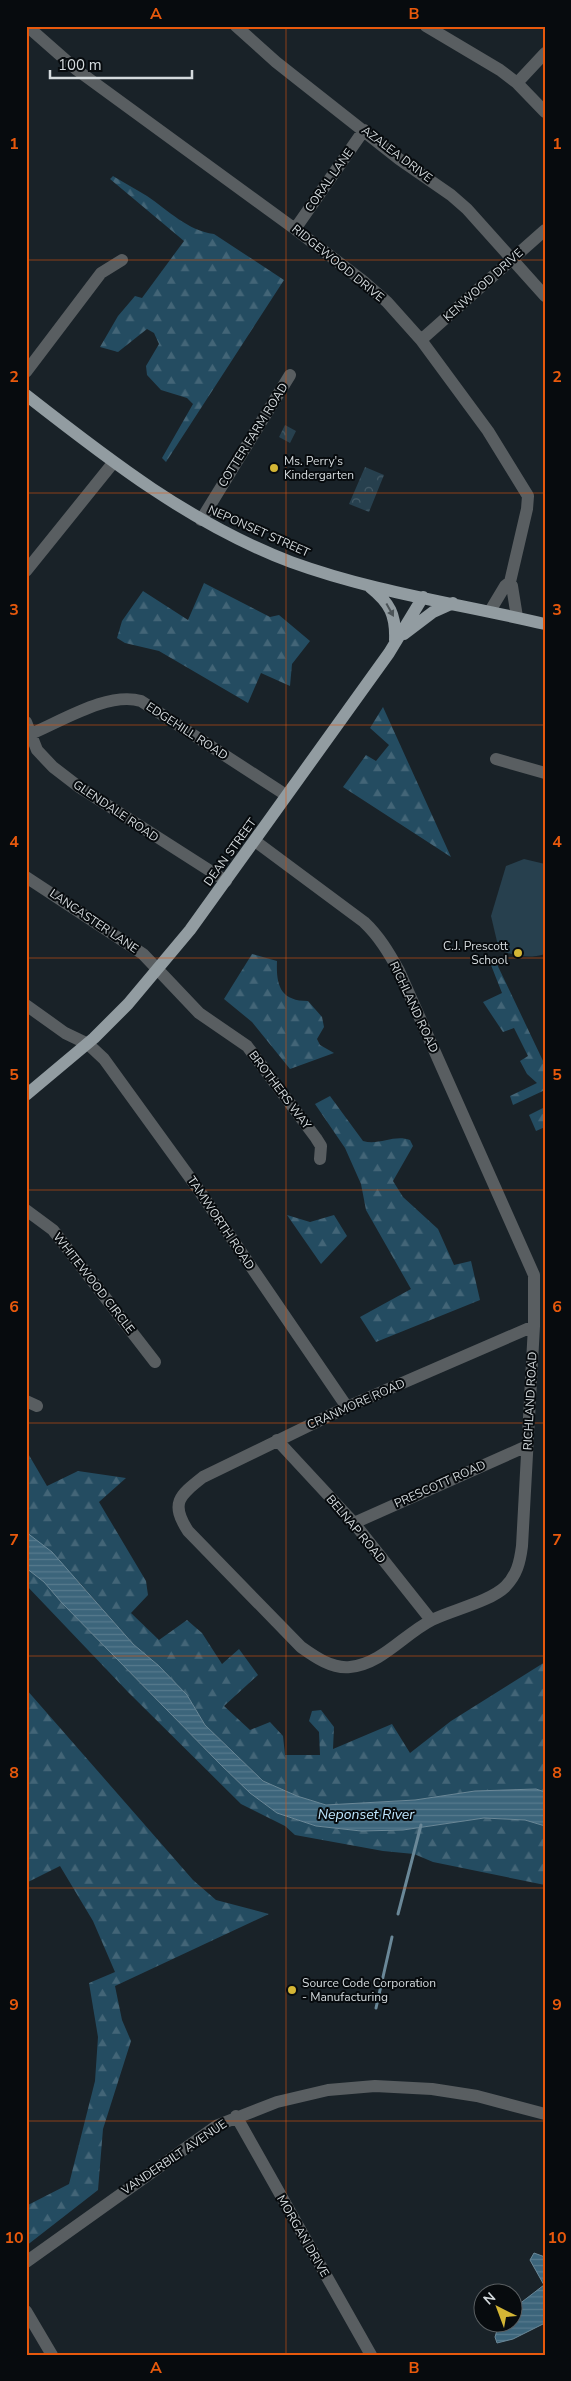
<svg xmlns="http://www.w3.org/2000/svg" width="571" height="2381" viewBox="0 0 571 2381" font-family="'Nunito Sans',sans-serif">
<style>
.forest{fill:url(#forest-firs)}
.park{fill:url(#park-crowns)}
.pitch{fill:#27404e}
.water{fill:url(#water-rules);stroke:#6a8898}
.lines{fill:none;stroke-linecap:round;stroke-linejoin:round}
.stream{stroke:#6a8898;stroke-width:3}
.minor{stroke:#595e61;stroke-width:12}
.major{stroke:#929ca1;stroke-width:12}
.oneway{fill:#4c5458}
.grid{fill:none;stroke:#e8590c;stroke-width:1;stroke-opacity:0.55}
.poi-dot{fill:#d4b635;stroke:#070b0e;stroke-width:2}
.labels{text-anchor:middle;stroke-width:4;stroke-linejoin:round;paint-order:stroke}
.street-label{font-size:12px;fill:#d4dadd;stroke:#070b0e}
.poi-label{font-size:12px;fill:#d4dadd;stroke:#070b0e;text-anchor:start}
.water-label{font-size:14px;font-style:italic;fill:#bfe7ff;stroke:#070b0e}
.neatline{fill:none;stroke:#e8590c;stroke-width:2}
.grid-label{font-size:16px;text-anchor:middle;font-weight:bold;fill:#e8590c}
</style>
<defs>
<pattern id="forest-firs" width="22" height="20" patternUnits="userSpaceOnUse" patternTransform="scale(1.25)"><rect width="22" height="20" fill="#244c61"/><path d="M5 1l3.5 6h-7zM16 11l3.5 6h-7z" fill="#436577"/></pattern>
<pattern id="park-crowns" width="20" height="18" patternUnits="userSpaceOnUse" patternTransform="scale(1.25)"><rect width="20" height="18" fill="#27404e"/><path d="M2 6a3 3 0 1 1 6 0M12 15a3 3 0 1 1 6 0" fill="none" stroke="#455b67"/></pattern>
<pattern id="water-rules" width="6" height="5" patternUnits="userSpaceOnUse" patternTransform="scale(1.25)"><rect width="6" height="5" fill="#3c657b"/><path d="M0 2.5h6" fill="none" stroke="#577a8d"/></pattern>
</defs>
<rect width="100%" height="100%" fill="#192228"/>
<!-- forest -->
<path class="forest" d="M113 176C124 183 136 189 147 196 168 210 188 231 214 234L284 280 166 462 162 458 193 404 187 398 161 390 147 375 146 366 159 344 154 333 147 329 118 352 100 347 118 316 135 296 142 298 184 241 110 179Z
M204 583 270 617 279 615 310 641 292 664 290 686 261 673 248 703 159 651 125 643 117 638 122 621 143 591 188 620Z
M383 707 451 857 343 787 366 755 376 761 389 745 370 728Z
M252 954 277 961C276 985 280 1001 308 1001L322 1017 324 1027 317 1039 320 1045 334 1053 290 1069 252 1022 224 999Z
M494 958 545 1065V1090L513 1105 510 1096 537 1083 527 1074 520 1061 528 1056 514 1028 503 1032 483 1002 502 993 489 960Z
M330 1096 363 1141C379 1146 394 1134 410 1140L413 1146 393 1181 403 1197 438 1229 454 1265 471 1261 480 1300 376 1342 360 1317 411 1289 366 1210 361 1184 345 1148 315 1104Z
M545 1107V1127L536 1131 529 1115Z
M287 1215 310 1222 334 1215 347 1236 321 1264Z
M26 1450 47 1486 78 1471 126 1478 99 1502 146 1581 148 1595 131 1613 159 1640 187 1620 202 1633 222 1664 239 1649 258 1675 224 1706 250 1730 270 1722 283 1736 285 1755H320L319 1732 309 1721 312 1711 321 1710 334 1727 333 1749 392 1724 410 1753 451 1721 545 1662V1792L536 1789 475 1791 415 1800 326 1805 297 1796 263 1781 205 1725 187 1695 159 1666 133 1644 79 1582 26 1532Z
M26 1568 44 1582 62 1603 220 1764 250 1793 277 1813 316 1826 361 1831 403 1830 484 1818 525 1820 545 1826V1885L433 1862 414 1854 383 1851 295 1835 285 1826 241 1804 128 1692 26 1585Z
M26 1689 193 1880 216 1900 269 1914 115 1986 122 2020 131 2041 103 2129 98 2190 26 2246V2206L69 2184 95 2081 98 2037 89 1983 115 1972 93 1921 60 1866 26 1883Z"/>
<!-- park -->
<path class="park" d="M285 425 296 431 290 443 279 437Z
M365 467 384 475 369 512 349 504Z"/>
<!-- pitch -->
<path class="pitch" d="M524 859 545 864V954C528 959 515 956 499 950L491 916 506 866Z"/>
<!-- water -->
<path class="water" d="M26 1532 52 1552 133 1644 159 1666 187 1695 205 1725 263 1781 297 1796 326 1805 415 1800 475 1791 536 1789 545 1792V1826L525 1820 484 1818 403 1830 361 1831 316 1826 277 1813 250 1793 220 1764 62 1603 44 1582 26 1568Z
M534 2253 545 2257V2323L513 2339 497 2343 495 2337 499 2324H514V2308L544 2285 530 2260Z"/>
<g class="lines">
<!-- stream -->
<path class="stream" d="M398 1914 421 1825
M376 2008 392 1937"/>
<!-- minor -->
<path class="minor" d="M27 26 77 70 295 229 363 281 387 302 421 340 488 431 528 496 527 509 510 582
M236 26 276 62 399 159 451 195 467 209 545 296
M426 26 500 70 517 83 545 112
M517 83 545 53
M295 229 364 130
M421 340 545 230
M26 372 101 273 122 260
M201 520 290 375
M26 571 113 463
M490 611 505 586 510 582 512 586 517 617
M26 722 37 750 53 767 79 787 226 881
M26 736C59 723 107 691 141 701L286 795
M496 759 545 773
M255 841 364 922C379 936 389 953 399 971L534 1275V1326L522 1546C520 1562 517 1575 505 1587 489 1602 452 1610 432 1620 404 1634 382 1664 350 1667 332 1669 315 1657 301 1647L188 1531C170 1503 179 1496 203 1477L347 1407 534 1326
M26 877 143 954 199 1013 247 1046 316 1138 321 1146 320 1159
M26 1005 65 1033 88 1044 104 1059 196 1186 347 1407
M26 1210 53 1230 155 1362
M26 1401 37 1406
M277 1440 354 1523 431 1620
M354 1523 527 1446
M236 2116 371 2355
M26 2262 218 2125 277 2102 328 2090 375 2086 432 2089 477 2096 545 2114
M26 2311 52 2355"/>
<!-- major -->
<path class="major" d="M26 395C109 460 191 524 291 562 373 592 460 604 545 624
M370 587C390 603 396 615 395 640
M404 634 433 612 453 603
M26 1095 94 1038 128 1004 190 930 389 653 423 597"/>
</g>
<!-- one-way arrows -->
<defs><path id="oneway-solid" d="M-6-.8H1V-3.2L6.5 0L1 3.2V.8H-6Z" transform="scale(1.25)"/></defs>
<use class="oneway" href="#oneway-solid" transform="translate(390 610) rotate(61)"/>
<!-- grid -->
<path class="grid" d="M286 26V2355M26 260H545M26 493H545M26 725H545M26 958H545M26 1190H545M26 1423H545M26 1656H545M26 1888H545M26 2121H545"/>
<!-- markers -->
<g class="poi-dot">
<circle cx="274" cy="468" r="5"/>
<circle cx="518" cy="953" r="5"/>
<circle cx="292" cy="1990" r="5"/>
</g>
<g class="labels">
<!-- street labels -->
<g class="street-label">
<text transform="translate(397 154) rotate(37)" y="4">AZALEA DRIVE</text>
<text transform="translate(329 180) rotate(-55)" y="4">CORAL LANE</text>
<text transform="translate(338 263) rotate(39)" y="4">RIDGEWOOD DRIVE</text>
<text transform="translate(483 285) rotate(-42)" y="4">KENWOOD DRIVE</text>
<text transform="translate(253 435) rotate(-58)" y="4">COTTER FARM ROAD</text>
<text transform="translate(259 531) rotate(24)" y="4">NEPONSET STREET</text>
<text transform="translate(187 731) rotate(33)" y="4">EDGEHILL ROAD</text>
<text transform="translate(116 811) rotate(34)" y="4">GLENDALE ROAD</text>
<text transform="translate(230 852) rotate(-54)" y="4">DEAN STREET</text>
<text transform="translate(94 921) rotate(34)" y="4">LANCASTER LANE</text>
<text transform="translate(414 1007) rotate(65)" y="4">RICHLAND ROAD</text>
<text transform="translate(280 1090) rotate(53)" y="4">BROTHERS WAY</text>
<text transform="translate(221 1223) rotate(56)" y="4">TAMWORTH ROAD</text>
<text transform="translate(94 1283) rotate(52)" y="4">WHITEWOOD CIRCLE</text>
<text transform="translate(530 1401) rotate(-87)" y="4">RICHLAND ROAD</text>
<text transform="translate(356 1404) rotate(-24)" y="4">CRANMORE ROAD</text>
<text transform="translate(440 1484) rotate(-24)" y="4">PRESCOTT ROAD</text>
<text transform="translate(356 1529) rotate(50)" y="4">BELNAP ROAD</text>
<text transform="translate(174 2157) rotate(-34)" y="4">VANDERBILT AVENUE</text>
<text transform="translate(303 2236) rotate(60)" y="4">MORGAN DRIVE</text>
</g>
<!-- poi labels -->
<g class="poi-label">
<text x="284" y="465">Ms. Perry's<tspan x="284" dy="14">Kindergarten</tspan></text>
<text x="508" y="950" text-anchor="end">C.J. Prescott<tspan x="508" dy="14">School</tspan></text>
<text x="302" y="1987">Source Code Corporation<tspan x="302" dy="14">- Manufacturing</tspan></text>
</g>
<!-- water labels -->
<g class="water-label">
<text x="366" y="1819">Neponset River</text>
</g>
</g>
<!-- border -->
<rect width="571" height="2381" fill="none" stroke="#070b0e" stroke-width="55"/>
<!-- north arrow -->
<g transform="translate(498 2308) rotate(318)"><circle r="24" fill="#070b0e" stroke="#595e61"/>
<path d="M0-4L9 19L0 12L-9 19Z" fill="#d4b635"/>
<text y="-8" font-size="14" font-weight="bold" text-anchor="middle" fill="#d4dadd">N</text>
</g>
<!-- scale -->
<path d="M50 70v8h142v-8" fill="none" stroke="#d4dadd" stroke-width="2.5"/>
<text x="58" y="70" font-size="15" fill="#d4dadd" stroke="#070b0e" stroke-width="4" paint-order="stroke">100 m</text>
<rect x="28" y="28" width="516" height="2326" class="neatline"/>
<g class="grid-label">
<text x="156" y="19">A</text>
<text x="414" y="19">B</text>
<text x="14" y="149">1</text>
<text x="557" y="149">1</text>
<text x="14" y="382">2</text>
<text x="557" y="382">2</text>
<text x="14" y="615">3</text>
<text x="557" y="615">3</text>
<text x="14" y="847">4</text>
<text x="557" y="847">4</text>
<text x="14" y="1080">5</text>
<text x="557" y="1080">5</text>
<text x="14" y="1312">6</text>
<text x="557" y="1312">6</text>
<text x="14" y="1545">7</text>
<text x="557" y="1545">7</text>
<text x="14" y="1778">8</text>
<text x="557" y="1778">8</text>
<text x="14" y="2010">9</text>
<text x="557" y="2010">9</text>
<text x="14" y="2243">10</text>
<text x="557" y="2243">10</text>
<text x="156" y="2373">A</text>
<text x="414" y="2373">B</text>
</g>
</svg>
